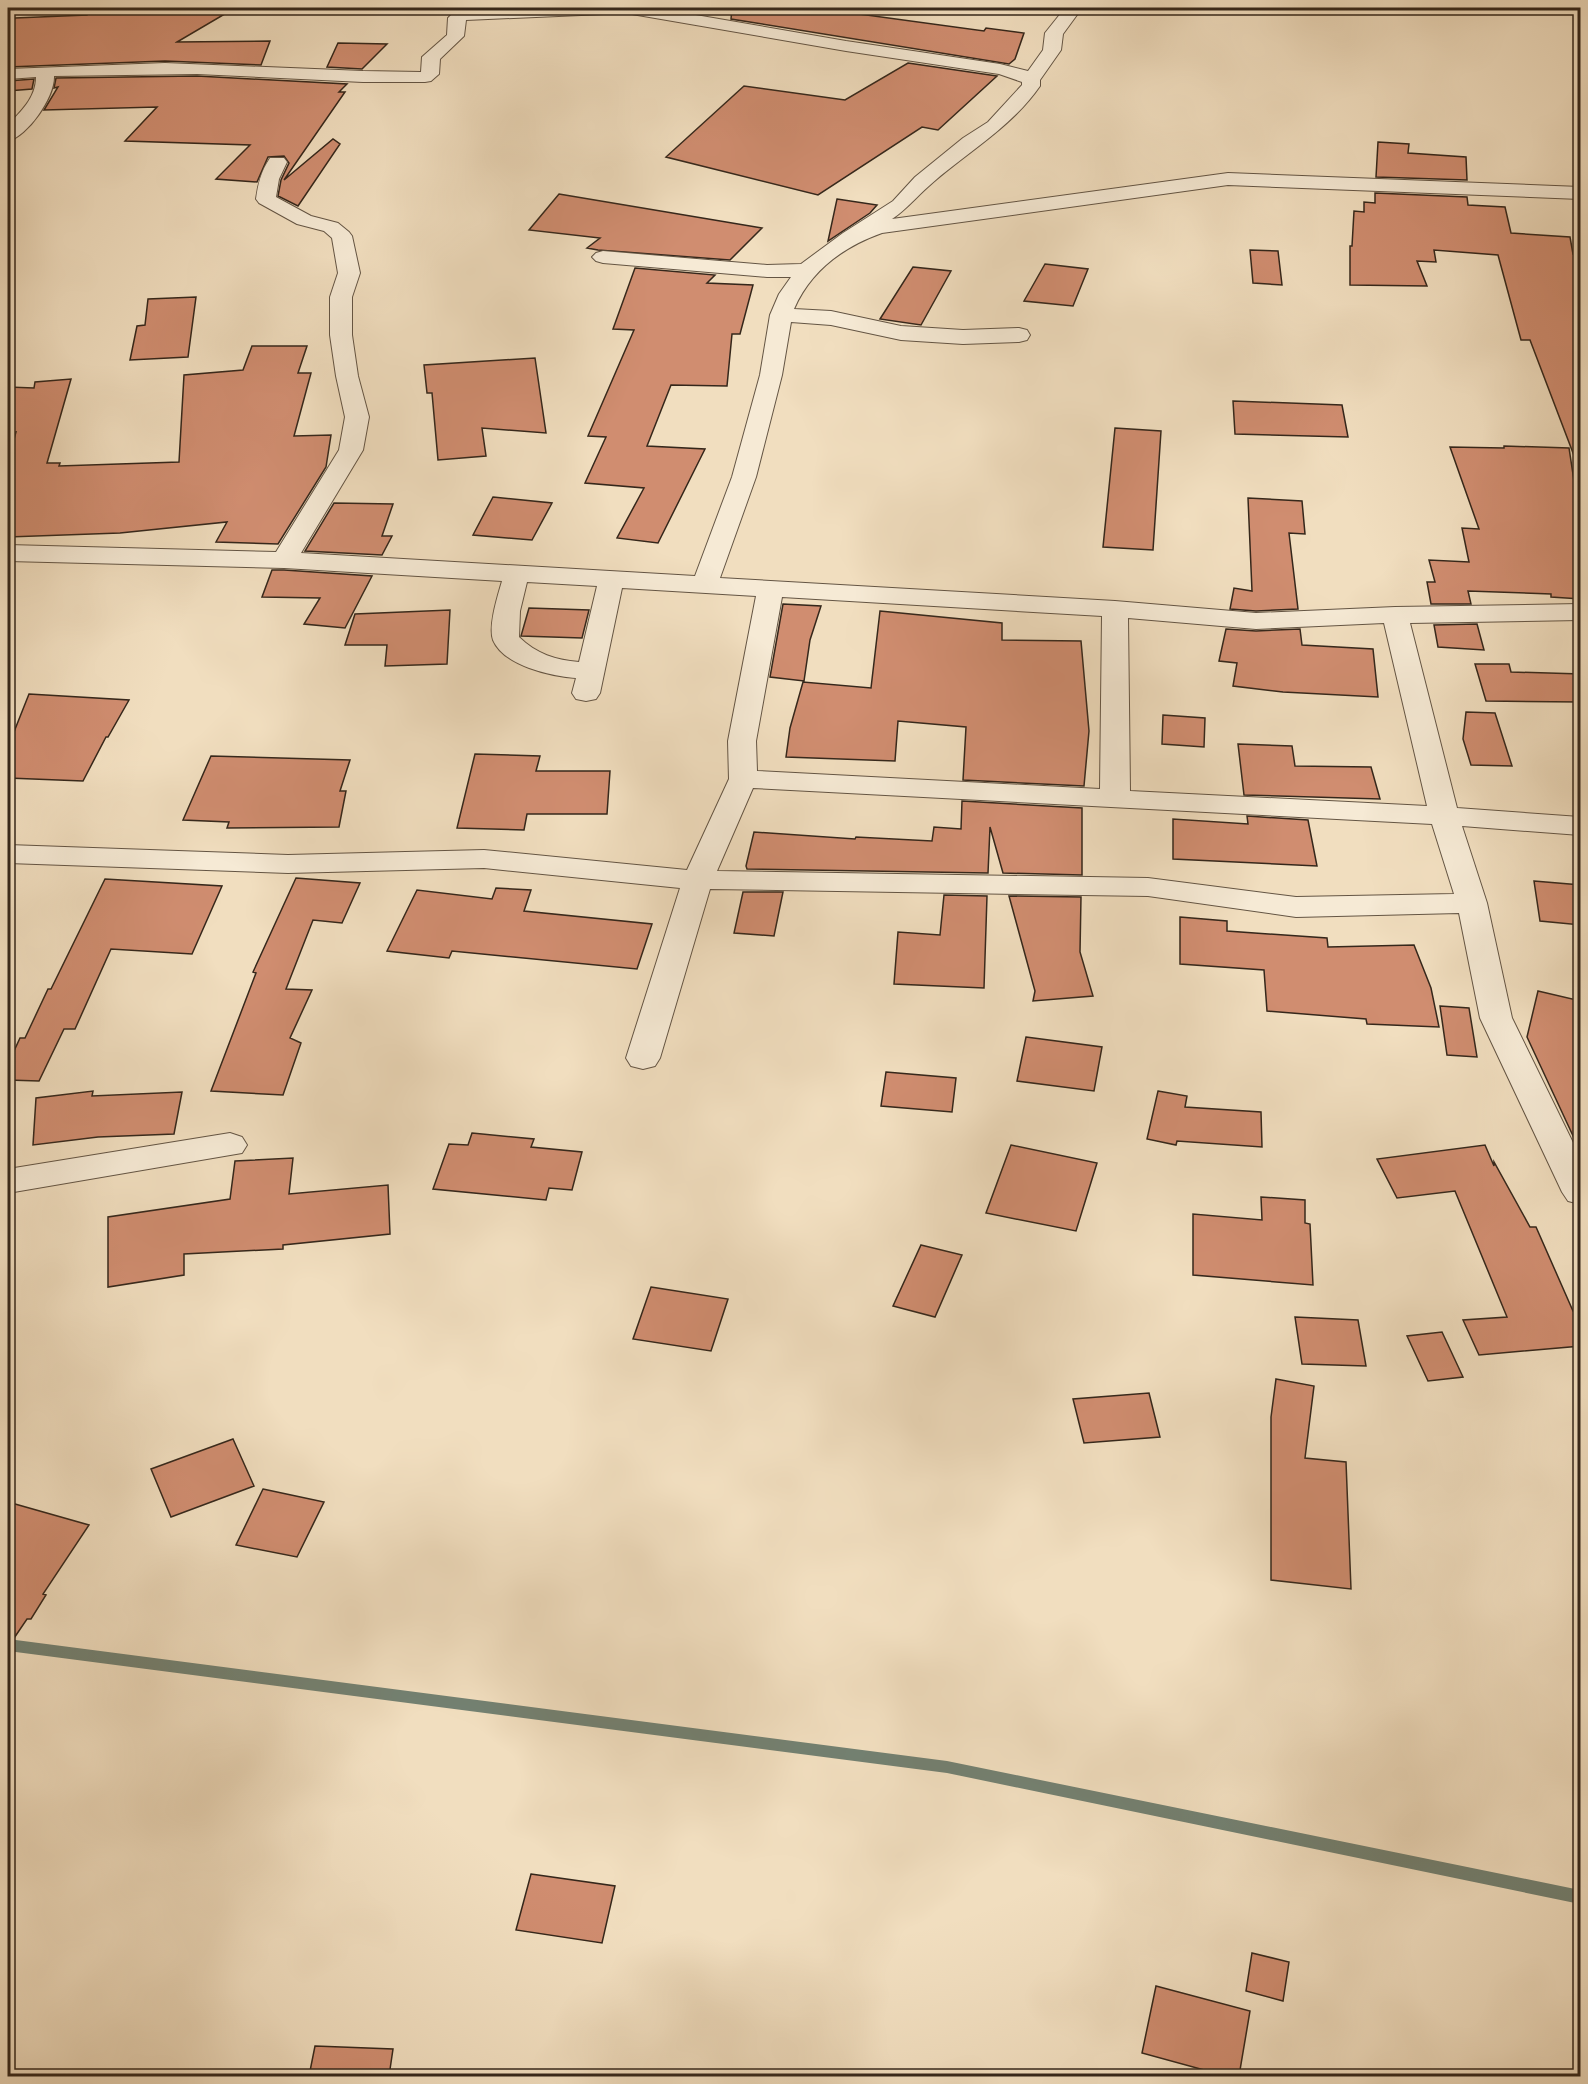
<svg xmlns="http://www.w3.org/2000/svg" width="1588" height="2084" viewBox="0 0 1588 2084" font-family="Vollkorn,serif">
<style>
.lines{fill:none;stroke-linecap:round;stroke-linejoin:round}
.stream{fill:#738172;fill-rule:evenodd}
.building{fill:#d08d70;stroke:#35271b;stroke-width:1.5}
.minor-casing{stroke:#645544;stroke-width:2}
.minor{fill:#f6ead5;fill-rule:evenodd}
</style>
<rect width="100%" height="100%" fill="#f1debf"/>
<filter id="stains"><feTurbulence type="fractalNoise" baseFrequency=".00333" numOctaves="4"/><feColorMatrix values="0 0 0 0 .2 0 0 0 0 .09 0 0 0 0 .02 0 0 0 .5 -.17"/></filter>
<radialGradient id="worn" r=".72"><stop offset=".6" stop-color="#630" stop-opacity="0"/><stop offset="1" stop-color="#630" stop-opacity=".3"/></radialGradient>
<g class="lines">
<!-- stream -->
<path class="stream" d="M8 1639 947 1761 1580 1890V1904L947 1773 8 1651Z"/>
</g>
<!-- building -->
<path class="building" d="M88 8H235L177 42 270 41 261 65 165 61 8 67V26H12L15 18 87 15Z
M732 8H866L859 14 984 31 986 28 1024 33 1015 59 1009 64 731 19Z
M338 43 387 44 362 69 327 67Z
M908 63 997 76 938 130 922 127 818 195 666 157 744 86 845 100Z
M197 76 347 84 339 92H345L284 180 333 139 340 144 298 206 278 196 281 180 289 163 284 156 268 157 257 182 216 179 250 145 125 141 157 107 44 110 58 87 54 88 56 78Z
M34 79 32 89 8 91V81Z
M1378 142 1409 144 1408 153 1466 157 1467 180 1376 177Z
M1375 193 1467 197 1468 205 1505 207 1511 233 1570 237 1573 254 1581 255V465L1578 466 1530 340H1521L1498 255 1434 250 1436 262 1417 261 1427 286 1350 285V246H1352L1354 211 1364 212V202L1375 203Z
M559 194 762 228 730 260 598 250 587 248 600 238 529 230Z
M837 199 877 205 870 213 828 241Z
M1250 250 1278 251 1282 285 1253 283Z
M1045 264 1088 269 1073 306 1024 301Z
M913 267 951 271 921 325 880 319Z
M635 268 715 275 707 283 753 285 740 334H732L727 386 671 385 647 446 705 449 658 543 617 538 644 488 585 483 606 437 588 436 634 330 613 329Z
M196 297 188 357 130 360 137 326 145 325 148 299Z
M252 346H307L298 373H311L294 436 331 435 326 467 278 544 216 542 227 522 120 533 8 537V462L16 432 8 433V387L34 388 35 382 71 379 47 463H60L59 466 179 462 184 375 243 370Z
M535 358 546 433 482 428 486 456 438 460 432 393H427L424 365Z
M1233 401 1342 405 1348 437 1235 434Z
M1115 428 1161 431 1153 550 1103 547Z
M1504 446 1569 448 1581 527V599L1551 597V594L1468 591 1471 604H1431L1427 582H1435L1429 560 1469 562 1462 528 1479 529 1450 447 1504 448Z
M493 497 552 503 532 540 473 535Z
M1248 498 1302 501 1305 534 1289 533 1298 609 1256 611 1230 609 1234 588 1252 591Z
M334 503 393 504 382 536H392L382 555 305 551Z
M272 570H284L372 576 345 628 304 624 320 598 262 597Z
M783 604 821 606 810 640 804 681 770 677Z
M529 608 589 610 582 638 521 636Z
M450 610 447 664 385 666 387 645H345L355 614Z
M880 611 1002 623V640L1081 641 1089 731 1084 786 963 780 966 727 898 721 895 761 786 757 790 728 803 682 871 688Z
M1477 624 1484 650 1438 647 1434 625Z
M1226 629 1256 631 1300 629 1302 645 1373 649 1378 697 1283 692 1233 686 1237 663 1219 661Z
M1475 664H1509L1511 672 1581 674V702L1486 701Z
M29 694 129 700 108 737H106L83 781 8 778V747Z
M1466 712 1495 713 1512 766 1471 765 1463 739Z
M1163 715 1205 718 1204 747 1162 744Z
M1238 744 1292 746 1295 766 1371 767 1380 799 1244 795Z
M475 754 540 756 536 771H610L607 814H527L524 830 457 828Z
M211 756 350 760 340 791H346L339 827 227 828 229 822 183 820Z
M962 801 1082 808V875L1003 873 990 827 988 873 747 869 746 866 754 832 855 839 856 837 932 841 934 827 961 829Z
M1247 816 1308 820 1317 866 1173 859V819L1248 824Z
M296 878 360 883 342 923 313 920 286 989 312 990 290 1038 301 1043 283 1095 211 1091 256 973 253 972Z
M105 879 222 886 192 954 111 949 75 1029H64L39 1081 8 1080V1064L20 1038H25L48 989H51Z
M1534 881 1581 885V925L1540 921Z
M496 888 531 890 524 911 652 924 637 969 452 951 449 958 387 951 417 890 492 899Z
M743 892H783L774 936 734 933Z
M944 895 987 896 984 988 894 984 898 932 940 935Z
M1009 896 1081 897 1080 952 1093 996 1033 1001 1035 991Z
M1180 917 1227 921V931L1327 938 1328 947 1414 945 1431 988 1439 1027 1367 1024 1366 1019 1267 1011 1264 970 1180 964Z
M1538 991 1581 1001V1153L1527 1037Z
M1440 1006 1469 1008 1477 1057 1447 1055Z
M1026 1037 1102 1047 1094 1091 1017 1081Z
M886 1072 956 1078 952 1112 881 1106Z
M93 1091 92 1096 182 1092 174 1134 98 1137 33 1145 36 1098Z
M1158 1091 1187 1096 1185 1107 1261 1112 1262 1147 1177 1141 1176 1145 1147 1139Z
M472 1133 534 1139 531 1147 582 1152 572 1190 549 1188 546 1200 433 1189 449 1144 468 1145Z
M1011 1145 1097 1163 1076 1231 986 1213Z
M1485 1145 1494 1166V1162L1530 1227H1536L1573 1311H1581V1346L1479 1355 1463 1320 1507 1317 1455 1191 1397 1198 1377 1159Z
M293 1158 289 1194 388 1185 390 1234 283 1245V1249L184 1254V1275L108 1287V1217L230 1199 235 1161Z
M1261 1197 1305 1200V1223L1310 1224 1313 1285 1193 1275V1214L1262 1220Z
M921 1245 962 1255 935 1317 893 1306Z
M651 1287 728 1299 711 1351 633 1339Z
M1295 1317 1358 1320 1366 1366 1302 1364Z
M1442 1332 1463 1377 1428 1381 1407 1336Z
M1276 1379 1314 1386 1305 1458 1346 1462 1351 1589 1271 1580V1417Z
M1149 1393 1160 1437 1084 1443 1073 1399Z
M233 1439 254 1486 171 1517 151 1469Z
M263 1489 324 1502 297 1557 236 1545Z
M8 1502 89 1525 43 1594 46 1595 31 1619H27L8 1647Z
M531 1874 615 1886 602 1943 516 1930Z
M1252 1953 1289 1962 1283 2001 1246 1991Z
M1156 1986 1250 2011 1239 2076H1226L1142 2053Z
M315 2046 393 2049 389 2076H309Z"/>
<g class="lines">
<!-- minor casing -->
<g class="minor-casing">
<path id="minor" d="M515 8H655L846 41 1000 64 1028 71 1043 50 1045 33 1065 8H1082L1063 34 1061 50 1040 80V86C1011 128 967 152 930 185 916 197 907 209 892 219L1228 173 1580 187V199L1228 185 882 233C843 247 811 270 794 309L831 311 901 326 963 330 1019 328 1027 330 1030 335 1027 340 1019 342 963 344 901 340 831 325 791 322 782 375 756 477 720 578 1115 601 1256 613 1395 607 1580 604V620L1410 623 1457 808 1580 817V835L1462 826 1487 903 1512 1018 1580 1157V1204L1568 1201 1562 1192 1480 1018 1459 913 1296 917 1148 896 710 889 660 1058 655 1066 643 1069 631 1066 626 1058 680 888 484 868 288 873 8 863V845L288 855 484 850 687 870 729 779 728 741 756 596 622 588 600 693 596 699 586 701 576 699 572 693 576 678C551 676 504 666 493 640 488 626 498 595 502 581L284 568 8 561V545L276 552 339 450 345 417 336 376 330 335V297L338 273 332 238 324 231 297 224 259 203 256 199C258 184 261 171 270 158H284L287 162 279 179 276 197 311 216 338 223 349 232 352 236 360 273 352 297V335L358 376 369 417 363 450 301 553 695 576 732 477 760 375 770 315 779 294 791 277H767L603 263 596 261 592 257 596 253 603 251 767 265 801 264 843 233 893 201 915 177 963 138 988 122 1022 85V82L999 74 846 51 626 13 466 20 464 36 440 59 439 74 431 81 425 82H363L197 74 54 76C55 97 27 137 8 141V125C21 111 36 98 36 77L8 79V69L165 63 363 71 421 72 422 57 447 35 448 18 455 11ZM527 582 597 586 579 662C556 660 536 654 519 637L520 611ZM782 597 1102 616 1100 789 757 771 756 741ZM1128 618 1256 629 1384 623 1427 806 1130 791ZM753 788 1432 824 1454 894 1296 897 1148 878 717 871Z
M230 1133 242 1137 247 1145 242 1153 8 1193V1169Z"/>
</g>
<!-- minor -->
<use href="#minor" class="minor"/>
</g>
<!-- margin -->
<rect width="1588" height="2084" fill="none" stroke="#f1debf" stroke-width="30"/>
<rect x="9" y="9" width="1570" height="2066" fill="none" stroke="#35271b" stroke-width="3"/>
<rect x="15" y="15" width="1558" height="2054" fill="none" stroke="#35271b" stroke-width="1.5"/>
<rect width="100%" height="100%" filter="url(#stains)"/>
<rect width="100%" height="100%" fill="url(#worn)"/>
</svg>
